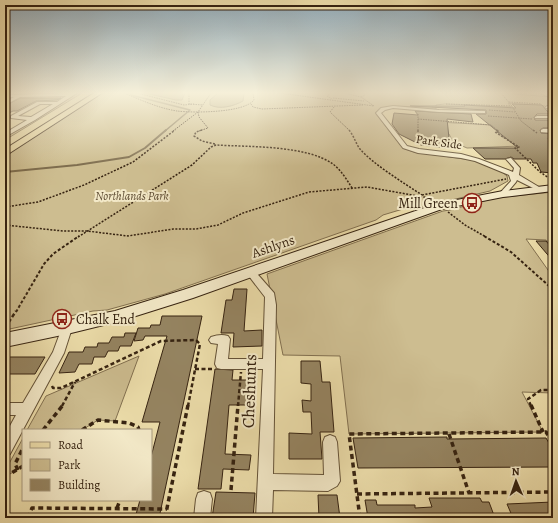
<svg xmlns="http://www.w3.org/2000/svg" width="558" height="523" viewBox="0 0 558 523" font-family="Alegreya,serif">
<style>
.green{fill:#cdbd90;stroke:#827050}
.water{fill:#ae9e76;stroke:#7e6d4e}
.lines{fill:none;stroke-linecap:round;stroke-linejoin:round}
.stream-far1{stroke:#7e6d4e;stroke-width:1.5}
.stream{stroke:#7e6d4e;stroke-width:2}
.building{fill:#958461;stroke:#362311}
.street-casing{stroke:#645237;stroke-width:2}
.secondary-casing{stroke:#362311;stroke-width:2}
.primary-casing{stroke:#362311;stroke-width:2}
.path-far4{stroke:#362311;stroke-width:1;stroke-dasharray:1.5 1;stroke-linecap:butt}
.path-far3{stroke:#362311;stroke-width:1.5;stroke-dasharray:2 1.5;stroke-linecap:butt}
.path-far2{stroke:#362311;stroke-width:2;stroke-dasharray:3 2;stroke-linecap:butt}
.path-far1{stroke:#362311;stroke-width:2.5;stroke-dasharray:4 2.5;stroke-linecap:butt}
.path{stroke:#362311;stroke-width:3.5;stroke-dasharray:5 3.5;stroke-linecap:butt}
.street{fill:#f3e9c8;fill-rule:evenodd}
.secondary{fill:#f3e9c8;fill-rule:evenodd}
.primary{fill:#ecddaa;fill-rule:evenodd}
.labels{text-anchor:middle;stroke-width:4;stroke-linejoin:round;paint-order:stroke}
.far-street-label{font-size:12px;fill:#362311;stroke:#f3e9c8}
.far-park-label{font-size:12px;font-style:italic;fill:#5c4a31;stroke:#f3e9c8}
.poi-label{font-size:14px;fill:#362311;stroke:#f3e9c8;text-anchor:end}
.street-label{font-size:14px;fill:#362311;stroke:#f3e9c8}
.near-street-label{font-size:17px;fill:#362311;stroke:#f3e9c8}
</style>
<rect width="100%" height="100%" fill="#ecddaa"/>
<filter id="stains"><feTurbulence type="fractalNoise" baseFrequency=".005" numOctaves="4"/><feColorMatrix values="0 0 0 0 .2 0 0 0 0 .09 0 0 0 0 .02 0 0 0 .5 -.17"/></filter>
<radialGradient id="worn" r=".72"><stop offset=".6" stop-color="#630" stop-opacity="0"/><stop offset="1" stop-color="#630" stop-opacity=".3"/></radialGradient>
<!-- green -->
<path class="green" d="M78 93H82L5 140V136Z
M102 93H500L553 97V111H550L545 106 508 103 511 107 445 104 436 105V109C421 108 387 102 376 112V114L403 148 414 152 472 160 501 171 507 176 508 181 490 191 417 208 403 209 383 215 376 220 165 294 107 310 93 311 5 330V156Z
M420 121 492 125 501 132H497L504 138H512L521 146 467 148 453 142 449 134 421 130Z
M553 192V246L546 240 526 239 553 277V393L522 392 543 432 349 434 340 356 283 355 267 274 443 211 450 210 495 198Z
M139 356 115 421 98 420 82 430H27L46 396Z
M23 438V466L5 477V471Z"/>
<!-- water -->
<path class="water" d="M145 93H185L182 100H176Z
M218 93H244L243 101C234 106 220 110 210 105V100Z"/>
<g class="lines">
<!-- stream-far1 -->
<path class="stream-far1" d="M130 93 131 95 190 110 165 131"/>
<!-- stream -->
<path class="stream" d="M5 172 77 165 129 157 145 148 166 130"/>
</g>
<!-- building -->
<path class="building" d="M20 98H61L57 100 36 101 17 111H13L5 115V106Z
M512 104 542 105 547 111 553 112V114H537L534 117 535 120H553V128H543L540 130 541 133 553 134V173L541 172 537 163H533L531 159H514L511 157 505 159H485L473 148H518L476 114H486V110L410 106H465L464 105 516 108Z
M415 111 471 114 473 122 447 119 449 138H445L447 148 421 145 399 134 392 124 394 113 418 115Z
M536 241H546L553 249V261Z
M234 289H247L244 331 262 330V346L233 347 234 333H221L226 300H232Z
M162 316H202L159 518H135L140 500H151V457L160 422H142L167 336H145L143 340 134 341 138 328H150L151 325H160Z
M125 333H136L131 346H120L118 351H108L105 357H94L92 364H79L75 372 59 373 69 352H83L85 347H97L98 343H109L112 337H124Z
M5 357H45L35 374H5Z
M301 361H320L322 382H330L334 432H320L322 459H289V433L312 434 311 412H303L302 400 311 401V384L301 383Z
M215 369 233 370 232 380H254L252 405H229L225 454 251 455 249 470 223 469 221 489H198Z
M447 437V439L546 438 553 450V467L358 468 353 438Z
M216 492 255 493 253 518H212Z
M318 495H337L340 518H319Z
M429 498H480L482 502H489L495 518H368L365 500H376L377 505H415V508L432 507Z
M553 502V518H513L507 504Z"/>
<g class="lines">
<!-- street casing -->
<g class="street-casing">
<path id="street" d="M72 93H77L35 120 5 137V133L27 120 11 118V116L37 102H57L66 96 20 97 5 105V102L14 97H5V95ZM40 104H53L31 117 18 116Z
M393 106 439 110 485 111V113H483L439 112 393 108 385 110 381 113 407 146 419 149 461 154 479 159 513 172 514 168 506 159 511 158 520 168 519 175 544 190 543 191H539L517 180 516 182 505 195H501L499 194 511 181 509 175 475 161 461 158 418 153 403 148 376 113 381 108Z
M547 106 553 107V109L545 108Z
M537 116H553V118H535V117Z
M543 129H553V133L541 132V130Z
M250 268 253 269 274 293 276 305 273 474 324 475 323 442 325 437 330 435 335 437 337 442 340 481 337 486 328 491 273 490 272 518H256L263 369H221L217 368 215 364 218 344 211 343 209 340 211 337C217 335 222 334 228 336L230 339 228 359H263L265 297 245 271Z
M67 324 71 325 72 328 64 353 10 454 5 456V435L16 415H5V403H23L53 352 63 325Z
M204 491 210 493 212 499 210 518H194L196 499 198 493Z"/>
</g>
<!-- secondary casing -->
<g class="secondary-casing">
<path id="secondary" d="M553 185V191L503 197 442 209 193 298 120 321 67 334 5 347V333L115 311 183 290 436 204 503 191Z"/>
</g>
<!-- primary casing -->
<g class="primary-casing">
<path id="primary" d="M94 93H102L5 156V149Z"/>
</g>
<!-- path-far4 -->
<path class="path-far4" d="M124 93C141 100 158 108 177 111 193 113 244 113 254 100L253 93
M137 93 184 105 194 104
M189 93V104L203 105
M280 93 374 106 361 97 344 93
M331 93 327 96 332 99
M501 93 512 106 521 121 534 131
M503 93 541 94
M541 94 553 99
M361 97 365 95 364 93
M333 98 364 101
M509 102 541 104
M251 104 253 107 262 109 363 105
M446 104 512 106
M334 107 330 112 350 131
M489 110 515 112
M198 112 199 117 208 128 199 131
M418 114V131
M488 116 532 119
M418 119 491 125 498 131
M173 131 198 112 211 93"/>
<!-- path-far3 -->
<path class="path-far3" d="M202 130 196 132 194 136 202 141 215 144
M349 130C354 136 356 144 360 149 374 165 404 183 422 195
M418 130V137L422 139 423 145
M497 130 499 132H495L519 147 515 148 540 172 552 180
M533 130 537 133
M548 138 553 141
M422 195 506 179
M5 207 38 202 84 185 133 162 175 130
M448 212 465 225 486 237
M5 225 63 231H87L128 236 173 229H196L218 225 243 213 309 192 367 187 429 198
M78 237 192 165 211 147 216 145C249 147 306 145 333 164 341 170 347 180 352 188"/>
<!-- path-far2 -->
<path class="path-far2" d="M484 236 511 252 549 286 553 292
M552 244 553 246
M16 312 44 264 53 254 79 236"/>
<!-- path-far1 -->
<path class="path-far1" d="M5 328 16 311
M195 369H212
M52 386 53 388H61L161 341 196 340 200 344 188 406
M62 406 75 382
M238 406 241 372
M531 406 528 399 541 390H553"/>
<!-- path -->
<path class="path" d="M531 405 543 432
M43 430 63 405
M82 430 98 420 129 423 138 427 139 430
M449 434 469 493
M18 470 15 464 23 448
M5 477 23 466
M231 490 238 405
M357 494 553 492
M117 508 120 500
M28 518 32 508 167 509
M165 518 188 405
M360 518 349 434 546 432 553 443"/>
<!-- street -->
<use href="#street" class="street"/>
<!-- secondary -->
<use href="#secondary" class="secondary"/>
<!-- primary -->
<use href="#primary" class="primary"/>
</g>
<!-- sky -->
<linearGradient id="sky" x2="0" y2="1"><stop stop-color="#91abba"/><stop offset="0.56" stop-color="#f6f0d9"/><stop offset="1" stop-color="#f6f0d9" stop-opacity="0"/></linearGradient>
<rect width="558" height="166" fill="url(#sky)"/>
<!-- icons -->
<defs>
<g id="bus-ring" transform="scale(1)"><circle r="9.5" fill="#f3e9c8" stroke="#8f2418" stroke-width="1.5"/><path d="M-5-6H5V4H4V6H2V4H-2V6H-4V4H-5ZM-3.5-4V0h7V-4ZM-3.5 1.2v1.5H-2V1.2ZM2 1.2v1.5H3.5V1.2Z" fill="#8f2418"/></g>
</defs>
<g fill-rule="evenodd">
<use href="#bus-ring" x="472" y="203"/>
<use href="#bus-ring" x="62" y="319"/>
</g>
<g class="labels">
<!-- far-street labels -->
<g class="far-street-label">
<text transform="translate(439 142) rotate(8)" y="4">Park Side</text>
</g>
<!-- far-park labels -->
<g class="far-park-label">
<text x="132" y="200">Northlands Park</text>
</g>
<!-- poi labels -->
<g class="poi-label">
<text x="458" y="208">Mill Green</text>
<text x="76" y="324" text-anchor="start">Chalk End</text>
</g>
<!-- street labels -->
<g class="street-label">
<text transform="translate(273 246) rotate(-19)" y="5">Ashlyns</text>
</g>
<!-- near-street labels -->
<g class="near-street-label">
<text transform="translate(249 391) rotate(-88)" y="6">Cheshunts</text>
</g>
</g>
<!-- margin -->
<rect width="558" height="523" fill="none" stroke="#ecddaa" stroke-width="20"/>
<rect x="6" y="6" width="546" height="511" fill="none" stroke="#362311" stroke-width="2"/>
<rect x="10" y="10" width="538" height="503" fill="none" stroke="#362311"/>
<!-- legend -->
<rect x="22" y="429" width="130" height="72" fill="#f3e9c8" stroke="#a79a7f"/>
<rect x="30" y="442" width="20" height="6" fill="#ecddaa" stroke="#a79a7f"/>
<text x="58" y="449" font-size="12" fill="#362311">Road</text>
<rect x="30" y="459" width="20" height="12" fill="#cdbd90" stroke="#a79a7f"/>
<text x="58" y="469" font-size="12" fill="#362311">Park</text>
<rect x="30" y="479" width="20" height="12" fill="#958461" stroke="#a79a7f"/>
<text x="58" y="489" font-size="12" fill="#362311">Building</text>
<!-- north arrow -->
<g transform="translate(516 481) rotate(358)" stroke="#f3e9c8" stroke-width="3" paint-order="stroke">
<path d="M0-3L7 15L0 10L-7 15Z" fill="#362311"/>
<text y="-6" font-size="11" font-weight="bold" text-anchor="middle" fill="#362311">N</text>
</g>
<rect width="100%" height="100%" filter="url(#stains)"/>
<rect width="100%" height="100%" fill="url(#worn)"/>
</svg>
